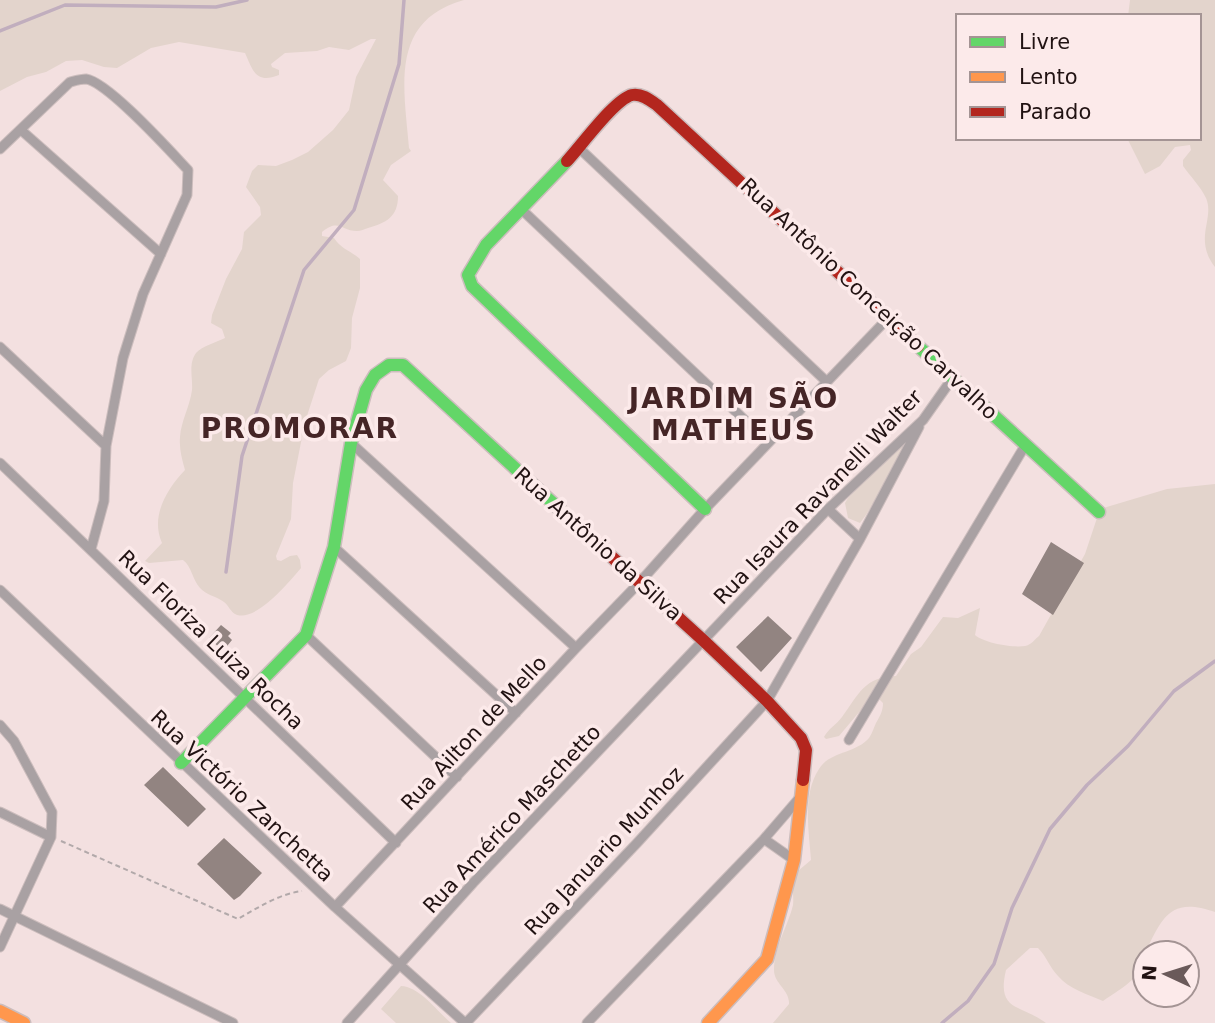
<svg xmlns="http://www.w3.org/2000/svg" width="1215" height="1023" viewBox="0 0 1215 1023" font-family="'DejaVu Sans',sans-serif">
<style>
.green{fill:#e3d4cc}
.lines{fill:none;stroke-linecap:round;stroke-linejoin:round}
.stream{stroke:#c1aebe;stroke-width:3.5}
.building{fill:#928481}
.street-casing{stroke:#ccbdbd;stroke-width:11}
.fast-casing{stroke:#ccbdbd;stroke-width:15}
.slow-casing{stroke:#ccbdbd;stroke-width:15}
.jam-casing{stroke:#ccbdbd;stroke-width:15}
.path{stroke:#b2a9aa;stroke-width:2;stroke-dasharray:5 3.5;stroke-linecap:butt}
.street{stroke:#a9a1a3;stroke-width:9}
.fast{stroke:#63d668;stroke-width:12}
.slow{stroke:#ff974d;stroke-width:12}
.jam{stroke:#b3261e;stroke-width:12}
.labels{text-anchor:middle;stroke-width:7;stroke-linejoin:round;paint-order:stroke}
.street-label{font-size:21px;fill:#211212;stroke:#fceaea}
.district-label{font-size:28px;font-weight:bold;letter-spacing:2px;fill:#452526;stroke:#fceaea}
</style>
<rect width="100%" height="100%" fill="#f3e0e0"/>
<!-- green -->
<path class="green" d="M0 0H464C389 21 404 87 409 148L411 151 391 165 383 180 398 196C398 217 386 223 368 228 364 229 361 231 357 231 341 231 339 218 322 232V236L334 238C341 249 351 251 360 259V288L352 318 351 348 346 361 329 370 319 379 305 422 293 483 291 519 276 556 277 560 281 561 290 556 297 555 300 560 301 568C290 581 255 624 235 614 231 612 228 605 224 602 216 596 206 595 200 588 192 579 192 567 183 560L149 563 145 561 162 543C150 516 167 489 185 470 182 459 179 449 180 437 181 421 190 406 192 390 193 378 188 364 196 353 202 346 217 342 225 338L222 329 211 323 212 315 226 279 242 249 244 232 261 215 260 207 246 187 252 171 258 165 276 166 292 160 308 152 333 130 349 110 356 77 376 39H371L349 50 329 47 317 51 285 53 271 64 272 67 279 70V75C256 84 253 71 245 53L179 42 151 48 117 68 104 67 82 60 66 61 46 72 27 77 0 91Z
M1130 0H1215V267C1193 239 1215 219 1206 198 1201 187 1190 176 1183 166V160L1191 150 1190 145 1175 147 1160 166 1145 174 1127 138H1199V16H1128Z
M905 440 909 441 907 449 866 515 860 523 848 518 845 503 848 498Z
M1215 484V912C1169 896 1162 919 1145 953 1141 961 1140 971 1134 978 1125 987 1113 994 1103 1001 1087 994 1069 989 1058 976 1050 968 1047 957 1038 948H1030L1006 970C996 1012 1021 1004 1046 1023H773L789 1004C790 990 774 984 774 970 774 947 788 926 793 905 794 896 792 885 792 876L811 860C809 831 802 795 819 769 830 751 855 754 869 738 872 734 874 727 876 723 880 716 883 711 883 703L878 698H871L839 736 826 739 824 737C828 729 836 725 842 717 859 694 864 677 896 676L911 654 921 647 943 617 958 618 980 608 975 635C984 643 1013 648 1025 646 1031 645 1034 640 1039 636L1085 554 1100 509 1167 489Z
M401 986C420 987 437 1011 451 1023H396L381 1009Z"/>
<g class="lines">
<!-- stream -->
<path class="stream" d="M0 31 65 5 216 7 247 0
M226 572 242 456 304 270 354 210 399 64 404 0
M942 1023 968 1001 994 964 1012 908 1050 829 1087 785 1128 746 1174 691 1215 661"/>
</g>
<!-- building -->
<path class="building" d="M1051 542 1084 563 1053 615 1022 594Z
M768 616 792 638 761 672 736 647Z
M221 625 231 633 228 636 232 640 223 651 209 638Z
M163 767 206 809 188 827 144 785Z
M224 838 262 873 240 896 234 900 197 864Z"/>
<g class="lines">
<!-- street casing -->
<g class="street-casing">
<path id="street" d="M21 130 161 254
M579 148 827 382
M0 149 70 82C74 81 81 79 86 79 108 82 170 151 188 170L187 195 143 294 123 358 106 446 104 501 91 549
M520 208 768 442
M0 347 106 446
M351 443 576 648
M0 463 396 843
M828 509 860 539
M334 547 516 713
M0 590 335 907 465 1023
M306 635 457 777
M0 725 14 741 52 812 51 837 0 947
M849 740 1026 444
M0 812 51 837
M764 839 794 860
M335 907 576 648 640 582 705 509 890 316
M0 909 233 1023
M347 1023 473 883 828 509 923 420 954 376
M466 1023 637 843 767 701 860 539 919 427
M587 1023 764 839 802 795"/>
</g>
<!-- fast casing -->
<g class="fast-casing">
<path id="fast" d="M567 161 486 245 468 275 472 286 705 509
M918 346 1099 512
M181 763 306 635 334 547 351 443 366 390 375 375 389 365H403L568 517"/>
</g>
<!-- slow casing -->
<g class="slow-casing">
<path id="slow" d="M0 1011 24 1023
M708 1023 767 959 794 860 803 780"/>
</g>
<!-- jam casing -->
<g class="jam-casing">
<path id="jam" d="M567 161C581 146 615 99 632 95 641 93 650 100 657 105L918 346
M568 517 704 641 767 701 801 738 806 750 803 780"/>
</g>
<!-- path -->
<path class="path" d="M61 841 238 919C259 907 279 894 302 891"/>
<!-- street -->
<use href="#street" class="street"/>
<!-- fast -->
<use href="#fast" class="fast"/>
<!-- slow -->
<use href="#slow" class="slow"/>
<!-- jam -->
<use href="#jam" class="jam"/>
</g>
<g class="labels">
<!-- street labels -->
<g class="street-label">
<text transform="translate(869 299) rotate(43)" y="7">Rua Antônio Conceição Carvalho</text>
<text transform="translate(818 497) rotate(-46)" y="7">Rua Isaura Ravanelli Walter</text>
<text transform="translate(598 544) rotate(42)" y="7">Rua Antônio da Silva</text>
<text transform="translate(211 640) rotate(44)" y="7">Rua Floriza Luiza Rocha</text>
<text transform="translate(474 733) rotate(-47)" y="7">Rua Ailton de Mello</text>
<text transform="translate(242 796) rotate(43)" y="7">Rua Victório Zanchetta</text>
<text transform="translate(512 819) rotate(-47)" y="7">Rua Américo Maschetto</text>
<text transform="translate(604 851) rotate(-47)" y="7">Rua Januario Munhoz</text>
</g>
<!-- district labels -->
<g class="district-label">
<text x="734" y="408">JARDIM SÃO<tspan x="734" dy="32">MATHEUS</tspan></text>
<text x="300" y="438">PROMORAR</text>
</g>
</g>
<!-- legend -->
<rect x="956" y="14" width="245" height="126" fill="#fceaea" stroke="#a49494" stroke-width="2"/>
<rect x="970" y="37" width="35" height="10" fill="#63d668" stroke="#a49494" stroke-width="2"/>
<text x="1019" y="49" font-size="21" fill="#211212">Livre</text>
<rect x="970" y="72" width="35" height="10" fill="#ff974d" stroke="#a49494" stroke-width="2"/>
<text x="1019" y="84" font-size="21" fill="#211212">Lento</text>
<rect x="970" y="107" width="35" height="10" fill="#b3261e" stroke="#a49494" stroke-width="2"/>
<text x="1019" y="119" font-size="21" fill="#211212">Parado</text>
<!-- north arrow -->
<g transform="translate(1166 974) rotate(274)"><circle r="33" fill="#fceaea" stroke="#a49494" stroke-width="2"/>
<path d="M0-5L12 26L0 18L-12 26Z" fill="#6a5a5a"/>
<text y="-10" font-size="19" font-weight="bold" text-anchor="middle" fill="#211212">N</text>
</g>
</svg>
